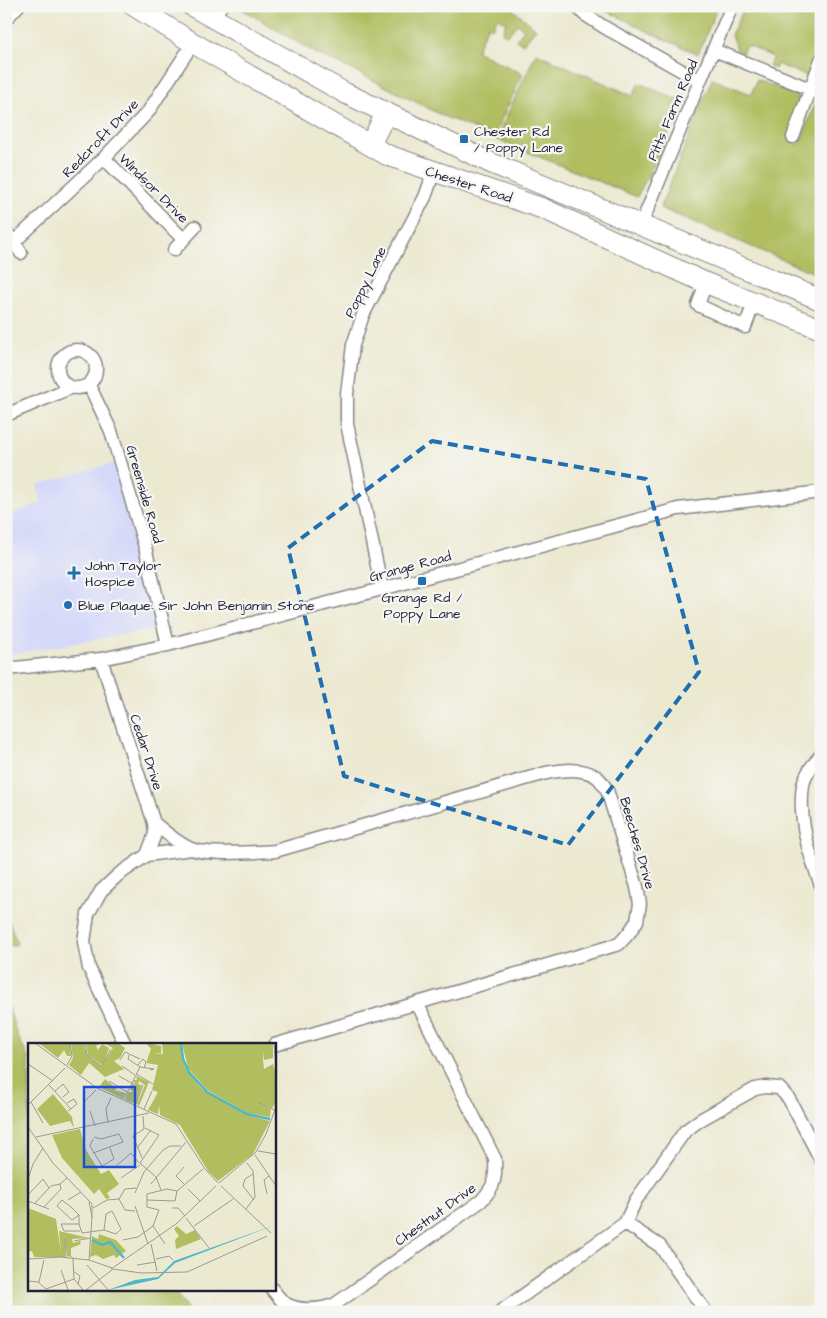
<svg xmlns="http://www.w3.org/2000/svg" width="827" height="1318" viewBox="0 0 827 1318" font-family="'Architects Daughter',sans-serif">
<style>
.built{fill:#d4d8f9}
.green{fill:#b0be60;stroke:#69704e}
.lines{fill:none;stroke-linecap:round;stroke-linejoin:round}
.minor-casing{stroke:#878686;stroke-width:15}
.trunk-casing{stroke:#878686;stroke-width:22}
.minor{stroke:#fff;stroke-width:12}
.trunk{stroke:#fff;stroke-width:20}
.marked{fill:none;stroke:#1f6fb2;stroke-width:4;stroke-dasharray:10 6;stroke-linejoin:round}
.poi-dot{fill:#1f6fb2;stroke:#f6f6f2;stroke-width:2}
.labels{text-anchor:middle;stroke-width:4.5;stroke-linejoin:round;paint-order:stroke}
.street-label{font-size:14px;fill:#22223b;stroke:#f6f6f2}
.poi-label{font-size:14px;fill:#22223b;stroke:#f6f6f2;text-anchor:start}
.inset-river{fill:none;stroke:#4cb8c8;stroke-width:2.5}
.inset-road{fill:none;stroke:#9b9995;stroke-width:1}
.view{fill:#1d4ed8;fill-opacity:0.15;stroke:#1d4ed8;stroke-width:2.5}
.inset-edge{fill:none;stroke:#22223b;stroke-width:2.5}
</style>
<rect width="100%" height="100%" fill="#f6f6f2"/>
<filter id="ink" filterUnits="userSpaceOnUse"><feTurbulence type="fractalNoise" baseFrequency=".02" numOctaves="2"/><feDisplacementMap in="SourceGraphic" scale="10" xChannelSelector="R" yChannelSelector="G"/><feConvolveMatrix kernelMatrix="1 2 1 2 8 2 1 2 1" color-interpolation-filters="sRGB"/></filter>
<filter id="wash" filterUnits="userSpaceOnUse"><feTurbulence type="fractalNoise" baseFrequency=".0096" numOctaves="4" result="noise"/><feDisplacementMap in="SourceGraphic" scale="20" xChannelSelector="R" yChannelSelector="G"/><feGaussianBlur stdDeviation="1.12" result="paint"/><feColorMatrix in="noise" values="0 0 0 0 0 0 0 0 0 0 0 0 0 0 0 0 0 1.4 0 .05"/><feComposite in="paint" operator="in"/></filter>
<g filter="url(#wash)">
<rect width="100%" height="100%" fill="#ece9d1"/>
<!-- built -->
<path class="built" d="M114 463 156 629 6 655V517L42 502 37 485Z"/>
<!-- green -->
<path class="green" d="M237 6H509L536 29 523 44 516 40 524 29 517 24 508 35 502 33 506 22 497 18 492 28 488 25 476 51 523 74 493 137 443 116 353 70 317 54Z
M595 6H718L698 54 644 30 630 22Z
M745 6H821C821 28 823 60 806 76L777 64 775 69 769 66 773 57 746 45 741 55 738 53 731 35Z
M536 53 633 96 639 83 680 101 663 149 657 158 637 197 496 139Z
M712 79 751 94 757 80 796 95 799 102 796 109 801 111 789 140 799 145 821 89V276L660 208Z
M6 912 17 944 6 947Z
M6 999 17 1035 29 1059V1289H173L189 1312H6Z"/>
</g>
<g filter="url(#ink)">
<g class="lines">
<!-- minor casing -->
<g class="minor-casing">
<path id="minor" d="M577 6 584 14 604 27 700 81
M6 19 18 6
M212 19 221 6
M714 50 810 89
M793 137 821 60
M104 158 183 239
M641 225 700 81 732 6
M6 232 14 242 104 158 148 112 193 43
M14 242 21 253
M174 250 195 227
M706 283 698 305 745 327 754 303
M58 369a19 19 0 1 1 38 0a19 19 0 1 1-38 0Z
M89 385 111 431 145 547 168 645
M6 415 70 388
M382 589 347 424V394L353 345 363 315 425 197 430 183 431 171
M101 659 154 823 155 834 147 855 118 875 101 891 88 914 84 942 89 968 125 1044
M6 669 101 659 168 645 382 589 678 509 821 492
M821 755C814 763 805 774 803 785 798 819 809 854 821 885
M154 823C165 832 176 842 189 848 205 856 256 852 275 851L546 773C563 770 582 767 597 777 601 780 604 786 607 790L637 887 640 904 637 921 629 933 619 944 274 1045
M147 855 191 849
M625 1223 660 1246 706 1312
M272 1289C276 1294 281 1301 286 1304 302 1312 318 1310 334 1305L481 1201C495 1186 496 1179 495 1159L417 1003
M500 1312 625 1223 636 1200 685 1131 700 1120 755 1089 765 1087 779 1088 789 1099 821 1160"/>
</g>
<!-- trunk casing -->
<g class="trunk-casing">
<path id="trunk" d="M134 6 193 43 387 155 544 209 706 283 821 329
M192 6 345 93 491 163 821 300
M370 145 386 113"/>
</g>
<!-- minor -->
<use href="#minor" class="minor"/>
<!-- trunk -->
<use href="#trunk" class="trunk"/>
</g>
</g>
<!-- marked area -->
<path class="marked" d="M432 441 646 479 699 672 568 845 344 776 288 548Z"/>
<!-- markers -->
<g class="poi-dot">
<rect x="459" y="134" width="10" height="10" rx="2.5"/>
<path d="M71.5 565.5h5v5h5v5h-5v5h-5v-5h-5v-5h5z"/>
<rect x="417" y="576" width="10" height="10" rx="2.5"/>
<circle cx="68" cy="605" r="5"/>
</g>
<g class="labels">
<!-- street labels -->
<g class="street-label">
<text transform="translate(672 110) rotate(-67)" y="5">Pitts Farm Road</text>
<text transform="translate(100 138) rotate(-46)" y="5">Redcroft Drive</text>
<text transform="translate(469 184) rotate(18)" y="5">Chester Road</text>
<text transform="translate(154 188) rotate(45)" y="5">Windsor Drive</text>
<text transform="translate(365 282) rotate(-64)" y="5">Poppy Lane</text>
<text transform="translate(145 494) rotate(74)" y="5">Greenside Road</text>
<text transform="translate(410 566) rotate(-15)" y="5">Grange Road</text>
<text transform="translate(147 752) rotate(72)" y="5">Cedar Drive</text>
<text transform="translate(638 843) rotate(74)" y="5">Beeches Drive</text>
<text transform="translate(435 1214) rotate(-36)" y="5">Chestnut Drive</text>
</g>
<!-- poi labels -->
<g class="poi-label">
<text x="474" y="136">Chester Rd<tspan x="474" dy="16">/ Poppy Lane</tspan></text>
<text x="85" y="570">John Taylor<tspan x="85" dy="16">Hospice</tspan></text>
<text x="422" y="602" text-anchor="middle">Grange Rd /<tspan x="422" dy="16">Poppy Lane</tspan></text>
<text x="78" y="610">Blue Plaque: Sir John Benjamin Stone</text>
</g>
</g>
<!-- overview -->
<g transform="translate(28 1043)">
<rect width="248" height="248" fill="#ece9d1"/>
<path d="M42 0 43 13H39L36 7 30 15 12 1ZM43 0H56L59 12 73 23 85 5 76 0H90L97 5 92 15 86 18 96 26 77 34 61 20 53 32 41 22 45 15ZM58 0H73L68 3 70 7 74 1 81 5 76 20 72 21 60 12ZM118 0H133L124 1 133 3V10H125L135 11 134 0H152L157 24 174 46 219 72 242 78 225 111 190 138 180 128 152 82 132 72 131 62 130 71 120 67 130 49 124 47 130 22 118 20 123 6ZM154 0H245V15L236 17 235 8V16L236 26 245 21 247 28V61L244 65 230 60 243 66 242 74 219 70 179 47 160 25ZM108 33 121 39 111 63 109 61 117 42 111 38 110 41 114 42 108 61 97 57 100 49H105L102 47 104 41 108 43 105 37H109ZM77 36 89 46 86 47 98 50 95 56 71 44ZM25 51 44 74 46 85 42 78 22 83 9 66ZM52 86 58 107 73 131 81 127 91 141 79 150 82 155 78 156 71 146 66 151 34 115 24 92ZM0 165 28 176 33 210 31 188 61 195 44 196 45 200 52 198 53 201 43 205V213L46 215 39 213 37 194V214H6L4 208 0 209ZM149 183 158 191 167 187 173 196 148 206 147 197 151 193 146 186ZM71 191 88 197 98 208 88 215 86 212 75 216 68 212 62 214 64 193 70 196Z" fill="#b0be60"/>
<path d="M247 182 147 220 130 236 80 247 107 237 130 234 146 218Z" fill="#4cb8c8"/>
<path class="inset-river" d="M153 0 155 16 161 29 179 49 219 71 242 76M64 197 74 202 82 199 96 215"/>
<path class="inset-road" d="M7 0 69 45 148 81 177 126 190 140M57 0 59 12 73 23 83 6M246 0 248 25M101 12 100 16 112 24 126 26 122 27M92 17 97 9 112 16M0 21 25 38M39 22 44 13 42 0M110 22 115 16 118 19 116 25M94 23 107 32M108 31 125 41M91 33 107 42M81 38 99 49M21 42 43 66M27 48 35 41 41 49 35 54M96 56 112 24M57 58 68 47M3 59 15 80M39 60 46 56 49 61 40 68M231 60 247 67M108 61 115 42M0 62 37 25M116 66 124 48M62 68 67 83M80 80 78 66 83 55M0 84 25 120 64 161V174M117 85 131 92 112 120 128 134 133 147M8 94 121 70M65 96 62 103 74 123 86 116 82 105M109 105 123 87M230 108 248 111M65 110 95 99 91 91 73 96 66 94M227 112 248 143M114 115 105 93 116 86 115 73M86 125 103 110 111 120M225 131 217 136 215 143 226 157M93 135 112 122M0 136 5 121 15 105M191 140 228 109 238 91 248 64M123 141 158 99M156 141 148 133 156 124M193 143 243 190M160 146 172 158M149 148 175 126M107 150 116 129 135 107 142 103H153M239 151 236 137 241 133M0 152 15 136 21 145M40 157 53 149M119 157 147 158 149 148M0 158 21 166M61 159 64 174 61 217M7 160 23 143 32 141 39 135M107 163 120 201M16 164 33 146 32 141M65 165 79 157 91 156M144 165H150L157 173M218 166 227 154 225 128 219 120M84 168 93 186 88 191 76 187 78 171ZM107 168 97 167 91 156 97 146 108 145M158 175 181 205M51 181V172L43 164 34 157 29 163 44 177 51 172M166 183 205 156M52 188H36L33 181H51L54 190 76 187M37 195 38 215M95 197 110 194 125 183M46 198 63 195M123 201 129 228M137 201 125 183 131 167 119 164V151L139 146 149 148M0 216 32 214 61 217 84 225M45 216 46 236 55 247M128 216 141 213 145 217M59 222 80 247M109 222 128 219M83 226 148 181 188 143M33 227 40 247M45 228 52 233 50 241M0 238 10 239 18 246M11 239 16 217M18 246 46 236M58 247 85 226 113 230 159 229 239 193"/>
<path class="view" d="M56 44H107V124H56Z"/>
<rect width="248" height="248" class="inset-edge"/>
</g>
<!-- margin -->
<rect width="827" height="1318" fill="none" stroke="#f6f6f2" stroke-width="25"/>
</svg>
